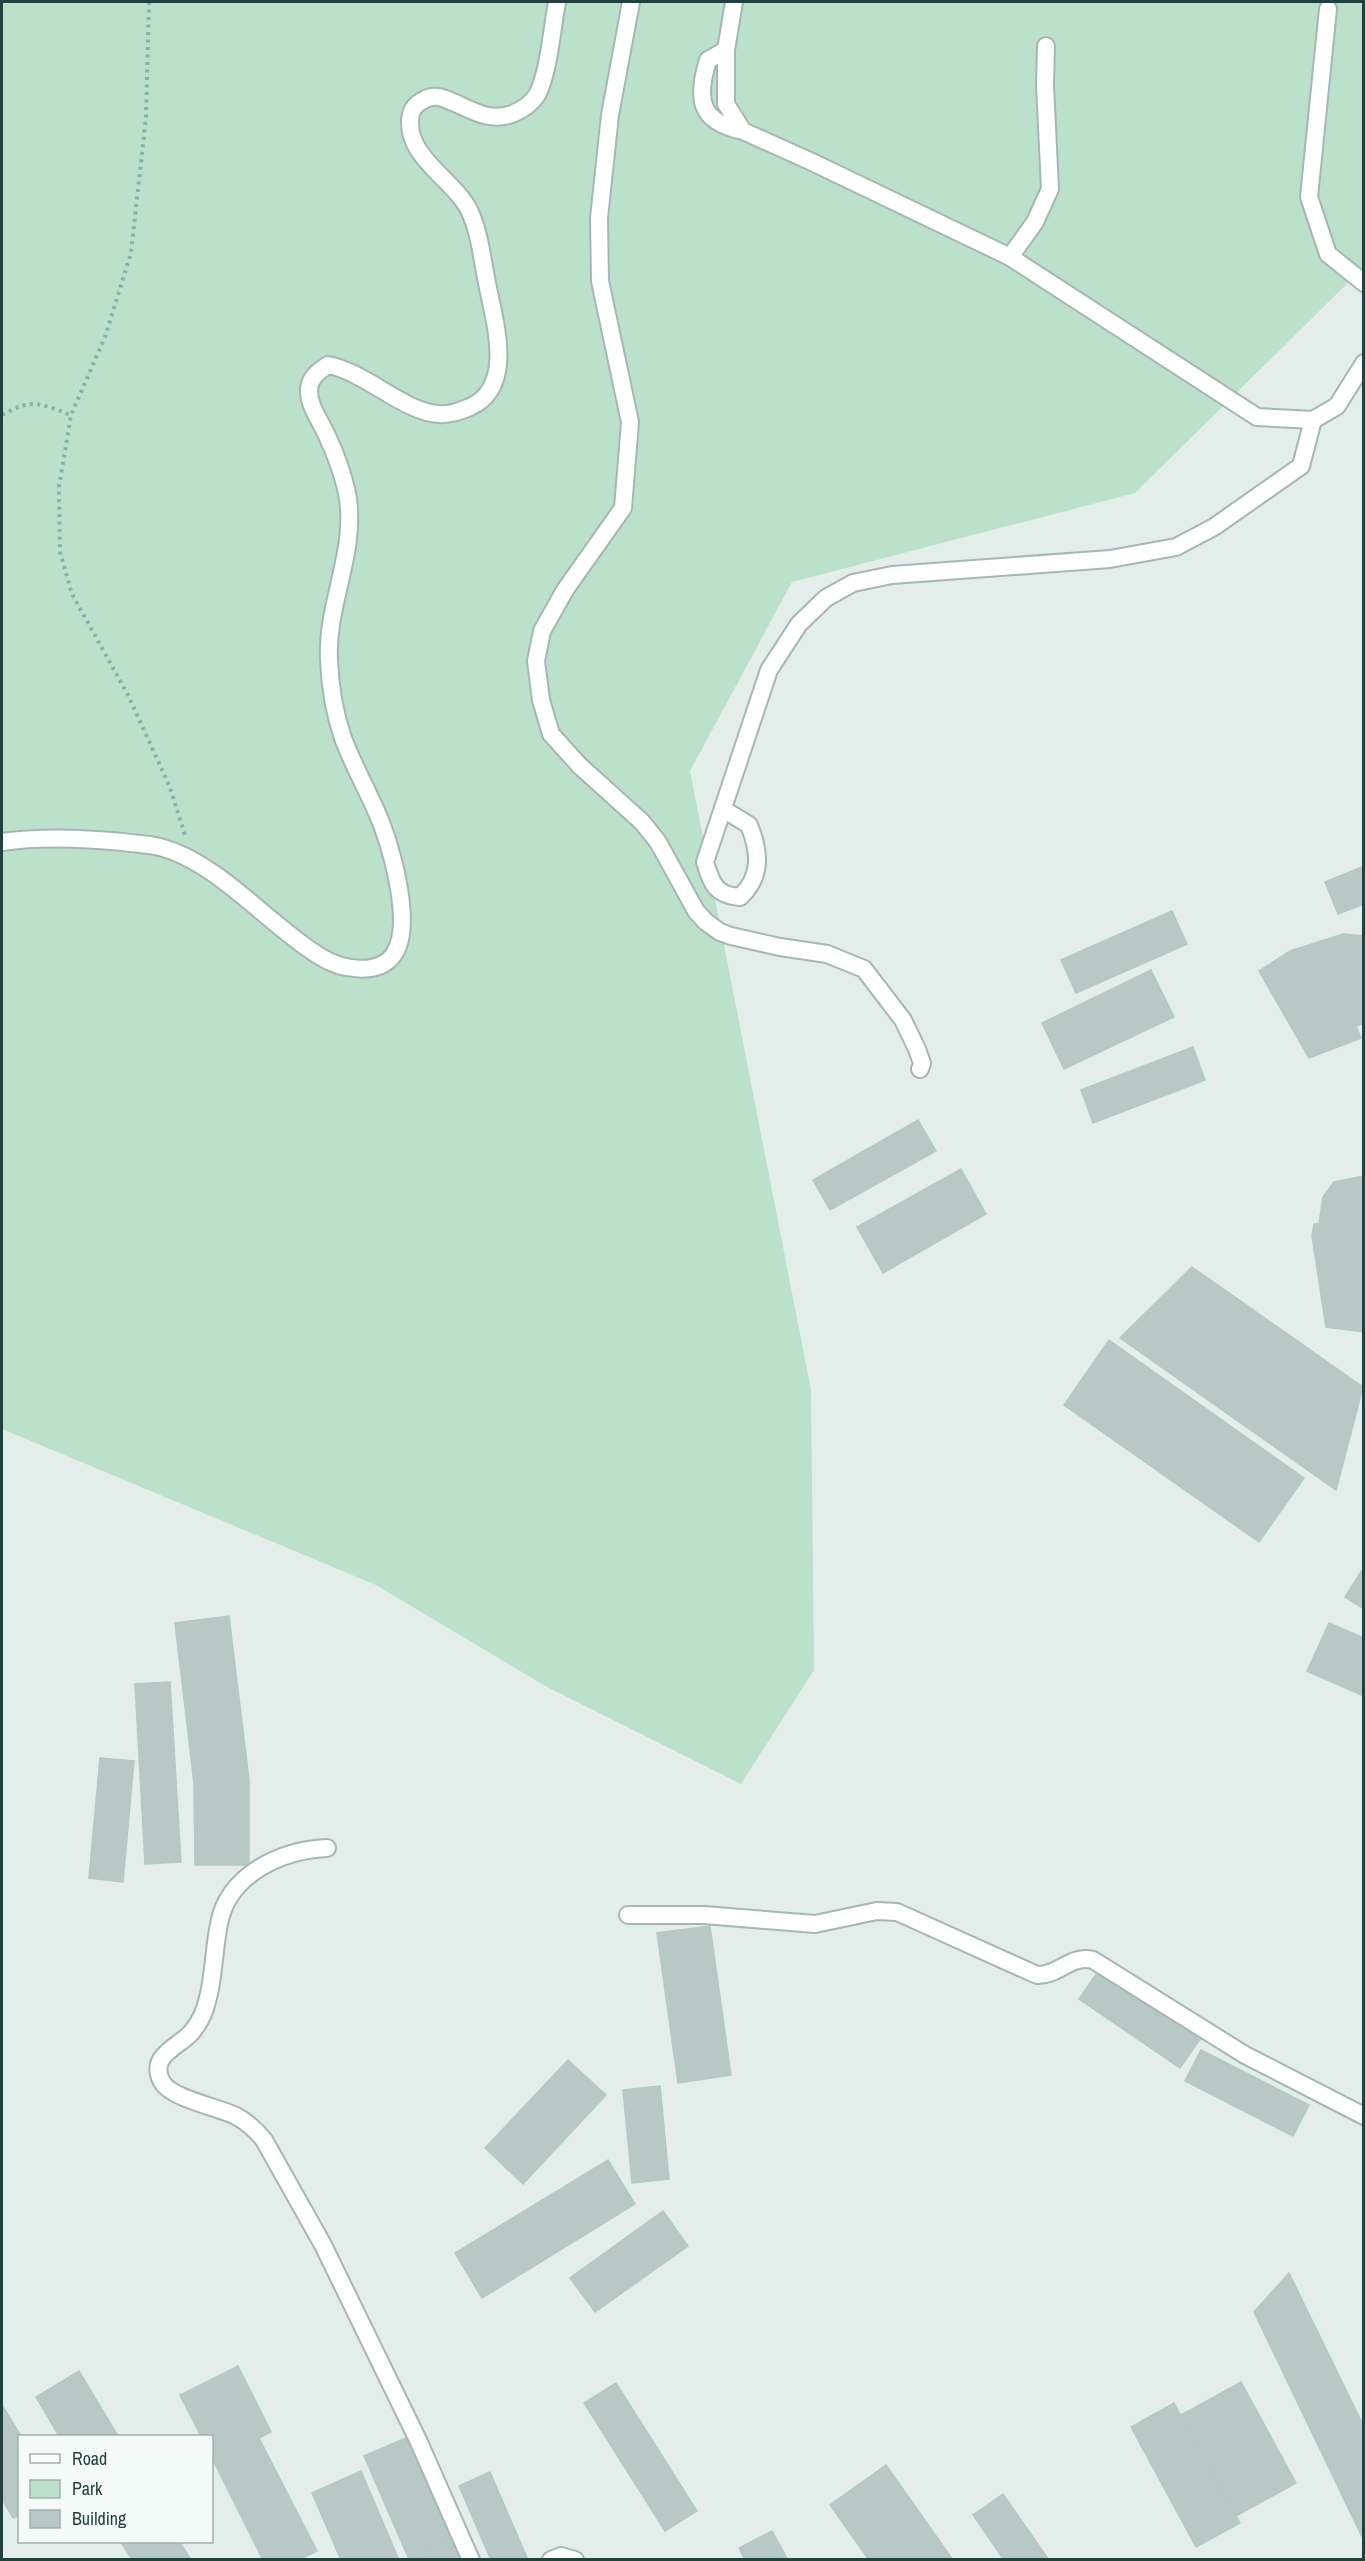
<svg xmlns="http://www.w3.org/2000/svg" width="1365" height="2561" viewBox="0 0 1365 2561" font-family="'Archivo Narrow',sans-serif">
<style>
.green{fill:#bbe1cb}
.building{fill:#b8c9c5;stroke:#b5c8c3;stroke-width:1.5}
.lines{fill:none;stroke-linecap:round;stroke-linejoin:round}
.minor-casing{stroke:#a5b7b4;stroke-width:20}
.path{stroke:#81b4ac;stroke-width:4;stroke-dasharray:3 4.5;stroke-linecap:butt}
.minor{stroke:#fff;stroke-width:16}
</style>
<rect width="100%" height="100%" fill="#e3eeeb"/>
<!-- green -->
<path class="green" d="M2 2H1363V268L1135 493 792 582 690 771 811 1390 814 1670 741 1784 547 1687 376 1585 2 1429Z"/>
<!-- building -->
<path class="building" d="M1364 866V904L1338 914 1325 882Z
M1172 911 1187 944 1076 993 1061 960Z
M1343 934 1364 936V1023L1356 1026 1361 1038 1309 1058 1259 971 1290 951Z
M1151 970 1174 1017 1064 1069 1042 1023Z
M1193 1047 1205 1080 1093 1123 1081 1090Z
M918 1120 936 1151 830 1210 813 1180Z
M961 1169 986 1214 883 1273 857 1227Z
M1364 1176V1332L1326 1327 1312 1236 1314 1224H1319L1323 1197 1334 1182Z
M1192 1267 1363 1387 1336 1490 1120 1338Z
M1109 1340 1304 1478 1259 1542 1064 1405Z
M1364 1567V1609L1345 1597Z
M229 1616 249 1780V1865H195L194 1783 175 1623Z
M1329 1623 1364 1638V1696L1307 1671Z
M170 1682 181 1862 145 1864 135 1684Z
M100 1758 134 1761 123 1882 89 1878Z
M710 1926 731 2075 678 2083 657 1933Z
M1099 1970 1201 2038 1180 2068 1079 1999Z
M1201 2050 1309 2105 1293 2136 1185 2081Z
M568 2060 606 2095 523 2184 485 2148Z
M660 2086 669 2179 632 2183 623 2090Z
M608 2160 635 2204 482 2298 455 2253Z
M663 2211 688 2246 595 2312 570 2278Z
M1289 2273 1364 2427V2541L1254 2312Z
M238 2366 271 2432 259 2438 317 2551 299 2560H263L212 2458V2436H201L180 2395Z
M79 2371 118 2436H59L36 2397Z
M1241 2382 1296 2483 1236 2516 1181 2415Z
M616 2383 697 2511 665 2531 584 2403Z
M1174 2403 1240 2523 1196 2547 1131 2427Z
M2 2405 21 2436 20 2515 13 2518 2 2499Z
M413 2435 457 2536 408 2557 364 2456Z
M886 2465 953 2560H869L830 2505Z
M361 2471 399 2560H341L312 2493Z
M490 2472 528 2560H491L459 2486Z
M1003 2494 1049 2560H1004L973 2515Z
M772 2531 788 2560H745L739 2548Z
M457 2536 467 2560H409L408 2557Z
M121 2542H180L191 2560H132Z"/>
<g class="lines">
<!-- minor casing -->
<g class="minor-casing">
<path id="minor" d="M631 2 610 115 599 218 600 281 630 422 623 508 565 590 542 631 536 661 541 700 551 734 580 766 642 822 658 842 696 911 706 922 720 932 731 936 780 947 827 954 864 969 903 1020 917 1049 922 1063 920 1069
M734 2 726 50V104L743 131 812 162 1010 257
M1328 9 1309 197 1328 254 1364 283
M1046 46 1045 85 1050 189 1035 222 1010 257 1257 417 1313 420
M726 50 708 60C696 99 699 122 743 131
M723 809 749 825C760 852 762 877 740 897 715 895 712 884 705 862L769 670 799 624 826 598 853 583 892 575 1110 559 1176 547 1214 527 1301 466 1313 420 1337 406 1364 363
M2 842C42 836 82 838 123 842 135 844 148 844 160 847 220 863 269 926 321 957 340 969 379 977 394 954 413 926 393 855 382 825 371 796 354 768 343 738 334 712 330 687 329 660 326 603 358 551 347 493 343 475 336 455 328 438 322 423 308 406 309 389 310 377 319 371 328 365 366 372 405 413 439 414 450 415 460 411 470 407 516 387 494 320 487 283 482 259 480 234 470 212 455 179 402 156 411 114 413 104 428 95 439 97 465 104 484 124 512 114 522 110 531 104 537 95 549 72 552 28 557 2
M327 1848C282 1850 228 1874 219 1924 213 1953 214 1986 203 2014 200 2021 196 2027 191 2033 178 2047 148 2056 162 2082 172 2099 218 2107 236 2116 247 2122 256 2130 264 2140L323 2245 418 2440 471 2560
M628 1915H704L815 1924 877 1911 897 1912 1037 1975C1058 1976 1071 1954 1093 1960L1245 2055 1364 2116
M551 2560 561 2556 575 2560"/>
</g>
<!-- path -->
<path class="path" d="M149 2 146 117 131 253 105 337 71 415 59 487 60 552 72 594 128 695 169 785 186 838
M2 415C33 398 38 403 71 415"/>
<!-- minor -->
<use href="#minor" class="minor"/>
</g>
<!-- border -->
<rect width="1365" height="2561" fill="none" stroke="#21413e" stroke-width="6"/>
<!-- legend -->
<rect x="18" y="2435" width="195" height="108" fill="#f4faf8" stroke="#a0b0ae" stroke-width="1.5"/>
<rect x="30" y="2454" width="30" height="9" fill="#ffffff" stroke="#a0b0ae" stroke-width="1.5"/>
<text x="72" y="2465" font-size="18" fill="#21413e">Road</text>
<rect x="30" y="2480" width="30" height="18" fill="#bbe1cb" stroke="#a0b0ae" stroke-width="1.5"/>
<text x="72" y="2495" font-size="18" fill="#21413e">Park</text>
<rect x="30" y="2510" width="30" height="18" fill="#b8c9c5" stroke="#a0b0ae" stroke-width="1.5"/>
<text x="72" y="2525" font-size="18" fill="#21413e">Building</text>
</svg>
